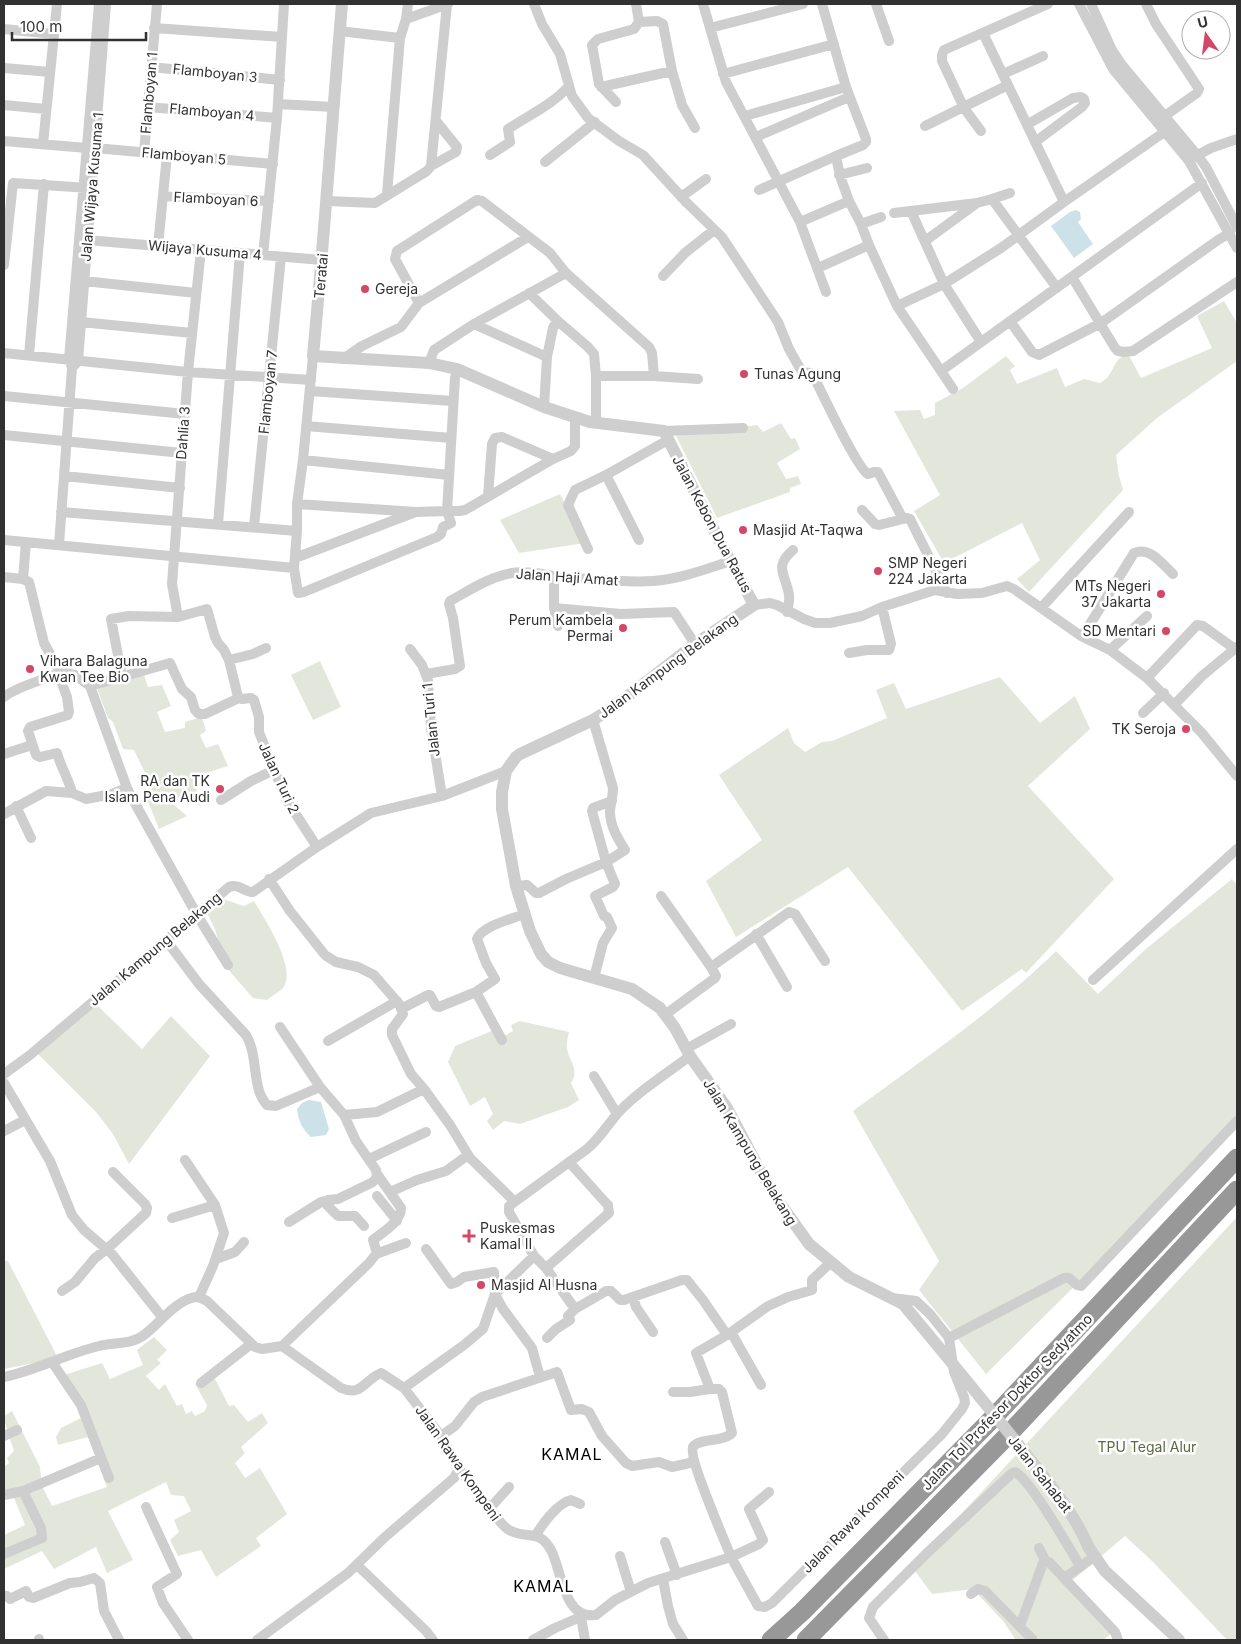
<svg xmlns="http://www.w3.org/2000/svg" width="1241" height="1644" viewBox="0 0 1241 1644" font-family="Inter,sans-serif">
<style>
.green{fill:#e3e7db}
.water{fill:#cce2e8}
.lines{fill:none;stroke-linecap:round;stroke-linejoin:round}
.minor{stroke:#cecece;stroke-width:10}
.tertiary{stroke:#cecece;stroke-width:12}
.motorway{stroke:#989898;stroke-width:19}
.tertiary-bridge{stroke:#cecece;stroke-width:12}
.poi-dot{fill:#d44767;stroke:#fff;stroke-width:2}
.labels{text-anchor:middle;stroke-width:5;stroke-linejoin:round;paint-order:stroke}
.street-label{font-size:14px;fill:#313131;stroke:#fff}
.poi-label{font-size:14px;fill:#313131;stroke:#fff;text-anchor:start}
.park-label{font-size:14px;fill:#5a6942;stroke:#fff}
.quarter-label{font-size:16px;letter-spacing:1px;fill:#000;stroke:#fff}
</style>
<rect width="100%" height="100%" fill="#fff"/>
<!-- green -->
<path class="green" d="M1224 301 1237 323V361L1157 418 1116 455 1119 476 1123 490 1029 592 1017 579 1040 560 1022 523 944 563 914 511 940 495 894 411 920 410 924 419 935 415V403L963 388 1006 356 1015 366 1010 370 1017 384 1057 368 1065 387 1084 379 1100 383C1102 381 1105 380 1107 378 1114 370 1115 357 1128 354L1141 378 1212 348 1197 316Z
M781 423 791 439 795 438 800 449 777 463 786 479 798 476 801 484 790 488V492L717 518 676 436 757 425 763 432Z
M560 494 585 543 519 553 500 520Z
M320 661 341 707 313 720 291 675Z
M142 669 148 687 162 685 171 706 157 712 165 732 185 728V722L202 717 206 731 200 735 206 748 218 744 228 766 194 777 200 806 183 792 173 804 187 816 159 829 138 776 145 773 134 750 123 749 113 722 108 718 95 683Z
M1000 677 1040 723 1075 696 1090 729 1028 786 1114 879 1026 973 1022 969 962 1011 848 867 736 937 706 881 762 840 719 775 788 728 794 743 805 752 822 742 832 741 887 718 876 690 894 683 906 709Z
M1232 879 1237 885V1125L986 1374 919 1290 939 1261 853 1111C922 1060 995 1011 1056 951L1098 994 1147 948Z
M223 899 244 906 254 901C264 918 298 969 283 988 279 992 272 996 267 1000L253 998 225 966 215 929 206 911Z
M96 1004 142 1049 171 1016 210 1056 129 1164 113 1134 96 1112 38 1054Z
M520 1021 569 1032C568 1037 566 1044 567 1048 569 1062 580 1069 571 1083L579 1100 568 1107 520 1124 504 1121 493 1130 487 1121 493 1114 485 1097 470 1106 448 1062 455 1046 494 1030 499 1039 513 1031 511 1025Z
M1237 1217V1640H1227L1152 1561 1125 1536 1073 1580 1111 1634 1103 1640H1016L1003 1621 973 1589 932 1594 912 1567Z
M4 1261H8L58 1358 4 1369Z
M154 1337 167 1350 157 1360 161 1363 146 1376 159 1390 165 1384 177 1406 182 1404 186 1414 192 1411 195 1416 205 1411 207 1405 195 1384 212 1373 229 1406 234 1405 248 1422 262 1413 268 1423 241 1447 245 1453 235 1463 245 1478 260 1468 287 1514 256 1538 261 1546 216 1577 201 1550 178 1556 170 1540 179 1532 174 1520 191 1511 184 1496 171 1495 166 1482 108 1511 133 1560 107 1573 96 1547 54 1569 42 1551 4 1569V1535L25 1525 12 1493 4 1489V1467L9 1463 7 1458 14 1451 4 1420V1416L12 1411 40 1467 42 1486 52 1506 107 1487 88 1437 58 1445 56 1437 61 1428 83 1417 64 1375 102 1363 110 1379 143 1365 137 1350Z"/>
<!-- water -->
<path class="water" d="M1076 210 1080 212 1081 219 1078 222 1093 244 1074 258 1051 226 1070 212Z
M309 1100 321 1102 329 1129 326 1135 311 1137C302 1129 298 1120 297 1109L302 1103Z"/>
<g class="lines">
<!-- minor -->
<path class="minor" d="M534 4 542 24 560 54 572 96 588 118 619 141 643 155 687 203 722 237 778 322 789 349 802 372 810 373 814 377C822 393 857 468 868 474L874 472H878L903 519
M636 4 639 22 657 21 663 24 672 71 682 105 695 128
M703 4 726 82 800 222 826 292
M822 4 846 87 866 139V142L863 145 836 156 840 176 849 201 861 224 869 245 897 306 944 284 1001 248 1064 202
M876 4 889 41
M1079 4 1113 69 1189 161 1237 248
M1091 4 1112 50 1122 65 1197 155 1206 167 1237 227
M1146 4 1156 24 1199 89 1197 93 1159 120
M406 19 448 4
M154 28 282 37
M710 28 803 4
M4 29 54 34
M339 31 400 38
M983 33 1064 202 1173 126
M151 67 280 80
M4 68 50 72
M723 74 834 44
M1003 74 1043 56
M601 87 672 71
M616 102 599 84 592 45 598 39 634 29 639 22
M278 104 333 107
M4 105 46 109
M148 107 277 118
M745 116 846 87
M1028 124 1073 98 1081 97 1084 99 1085 103 1082 107 1035 142
M925 126 1008 85
M981 131 964 108 942 61V55L944 50 1048 4
M756 137 849 97
M4 141 87 148
M43 144 57 4
M95 148 273 164
M144 153 157 4
M490 155 510 142 508 129C529 115 552 105 569 86
M1194 157 1211 148 1237 139
M545 162 595 122
M431 166 447 4
M839 175 867 168
M759 190 836 156
M387 194 400 38 406 19 408 4
M163 196 269 201
M681 197 706 179
M992 199 1010 193
M327 201 375 203 427 171 431 166 456 152 457 147 436 121
M911 211 944 284 981 342
M894 213 977 203 992 199 1057 288
M800 222 849 201
M861 224 881 217
M87 240 322 260
M925 241 977 203
M158 246 167 155
M263 255 277 118 284 4
M4 265 13 183 89 188
M818 268 869 245
M663 276 685 253 714 230
M1072 277 1115 348 1118 351 1124 352 1133 351 1237 282
M84 281 196 293
M529 293 559 322
M897 306 941 371 1202 183
M1010 321 1032 352 1039 355 1101 323 1218 240 1230 233
M81 322 192 333
M474 324 547 357 553 328 554 326 559 322 588 347 594 354 596 376H654L652 353 649 347 566 273 550 253 482 201 477 200 397 251 395 259 419 303 528 237
M4 353 188 372 311 380
M29 355 44 184
M313 356 303 460 297 504V531L294 568 298 593 304 592 437 537 441 534 443 527 451 523 447 511H459L465 510 553 459 571 451 575 446V417
M343 359 362 346 401 327 419 303
M429 363 434 350 474 324 566 273
M72 368 78 361 106 4
M941 371 953 389
M596 376V423
M654 376 698 379
M310 391 453 401
M4 396 185 414
M544 407 547 357
M306 426 451 438
M664 431 743 428
M4 435 182 453
M303 460 449 475
M606 475 639 540
M64 476 180 488
M488 496 492 444 495 438 502 437 553 459
M297 504 416 512 447 511 455 378 457 369
M862 510 875 524 879 525 907 518 910 519 947 593
M61 512 297 531
M218 524 240 253
M254 527 281 257
M4 540 294 568
M59 545 72 368 69 359 99 4
M588 549 568 505 575 490 606 475 668 440
M295 558 413 513
M4 577 23 579 26 542
M554 577V608L558 626
M23 579 29 582 44 643 60 672 75 675 90 686 127 788 137 807 197 915 228 965
M754 605 770 603 777 605 804 619 815 623H830L862 616 882 607 935 590 957 594 982 593 1007 586 1014 589 1081 636 1110 650 1147 678 1201 732 1237 776
M554 608 621 614 674 612 695 644
M1041 608 1129 512
M787 612C788 606 790 601 789 595 786 575 773 567 793 550
M178 617 172 584 188 372 201 250
M1081 636 1087 629 1134 553C1150 546 1162 564 1173 574
M410 649 422 665 428 680 431 728 442 796
M1110 650 1147 616
M849 653 867 650H889L891 644 882 607
M229 660 253 654 266 648
M58 673 67 697 69 712 68 715 30 727 28 731 36 755 40 757 57 753C61 768 69 779 72 793
M426 674 455 669 460 666 453 618 449 604 450 601C470 590 489 577 512 573 531 570 547 576 565 577 594 579 624 583 653 581 680 579 706 569 731 561
M122 676 111 619 129 616 178 617 207 609 215 637 218 643 224 650 229 660 238 697 242 699 251 698 254 700 259 717V732L286 799 317 847
M1147 678 1197 625 1203 626 1235 649
M90 686 170 663 182 689 191 697 195 710 199 714H205L239 698
M4 697C17 686 43 681 60 672
M1175 704 1202 676 1237 647
M1143 713 1164 693
M4 754 32 745
M221 800 251 781 274 770
M16 806 31 838
M4 814 46 791 72 793 86 799 112 794 127 788
M269 879 290 911 325 955 336 962 358 967 374 975 400 1005 403 1014 392 1029V1035L411 1074 424 1089 450 1125 470 1158 514 1201
M516 886 527 885 536 893H539L566 879 606 862 625 850C618 839 610 826 610 812 610 805 613 797 613 788L593 720
M661 896 711 967 716 976 715 978 666 1014
M756 934 787 987
M166 940 199 984 246 1035C259 1056 251 1088 267 1105L276 1106 320 1087
M711 967 789 912 795 914 825 961
M594 978 603 943 612 928 607 917 604 916 595 896 613 887 615 884 606 862 592 811 593 808 612 801
M1093 980 1237 849
M476 992 495 979 486 963 477 939C482 926 512 919 524 914
M401 1009 428 995H430L436 1006 439 1007 476 992 502 1040
M280 1027 320 1087 344 1115 356 1141 376 1170 377 1177 373 1182 338 1199 328 1200 326 1202 327 1205 338 1216H355L364 1226
M328 1041 397 1001
M686 1049 731 1024
M690 1056C666 1074 637 1092 617 1114 607 1126 599 1139 587 1149L509 1206V1212L534 1256 495 1294 483 1329 464 1345 404 1388 441 1436 459 1469 502 1524C504 1526 508 1530 511 1531 529 1539 539 1529 551 1550 562 1570 563 1620 596 1615L615 1600 648 1583 731 1557 758 1606 765 1607 772 1603 942 1434 962 1409 965 1403 964 1397 954 1372 949 1338
M4 1074 30 1055 229 887C239 883 244 892 253 892L317 847 371 813 442 796 506 771
M594 1076 617 1114
M4 1083 50 1161 72 1215 84 1230 112 1254 162 1317
M344 1115 377 1112 424 1089
M4 1131 25 1120
M369 1159 426 1132
M185 1160 215 1205 224 1233 213 1266 199 1297
M390 1192 417 1180 446 1171 468 1155
M377 1196 397 1221
M172 1218 215 1205
M289 1222 321 1202 327 1201
M426 1249 451 1284 457 1282 464 1277 494 1272 495 1294 503 1309 532 1348 540 1377
M376 1254 406 1243
M534 1256 546 1268 575 1309 606 1291H611L620 1300H624L682 1280H687L703 1300 727 1335 768 1306 788 1297 812 1290V1280L830 1263
M216 1259 235 1252 244 1242
M546 1268 609 1213 608 1205 605 1202 569 1162
M62 1291 75 1282 95 1258 107 1249 146 1213 147 1208 145 1204 113 1172
M633 1297 636 1307 653 1332
M892 1298 916 1301 930 1314 949 1338 1064 1278H1069L1077 1285 1081 1286 1237 1121
M731 1332 761 1385
M547 1338 556 1329 570 1320 568 1316 575 1309
M282 1346 369 1263 377 1253 373 1240C383 1232 401 1222 401 1208L377 1174
M52 1362 81 1405 109 1478
M4 1377C37 1370 66 1354 99 1346 114 1342 131 1345 144 1335 158 1325 177 1299 196 1297 200 1297 203 1299 207 1301L255 1347 262 1349 282 1346 341 1388C362 1397 364 1380 381 1373L404 1388
M201 1383 251 1344
M710 1389H719L722 1392 732 1433C724 1442 698 1438 693 1447 688 1458 725 1541 731 1557L759 1544 763 1540 749 1509 769 1492
M673 1392H690L710 1389 696 1353 727 1335
M4 1436 17 1430
M441 1436 455 1426 474 1402 482 1397 557 1372 571 1410 582 1409 589 1412 602 1436 626 1463 632 1466 659 1462 672 1467 694 1462
M4 1495 23 1491 101 1458
M146 1507 177 1574 157 1587 163 1603 188 1640
M489 1509 509 1487
M536 1535C543 1523 558 1503 571 1500L580 1504
M665 1542 677 1575
M1039 1548 1046 1562
M4 1554 42 1538 41 1528 23 1491
M620 1556 631 1592
M1094 1557 1064 1578 1115 1632 1118 1640
M357 1565 426 1631 433 1640
M663 1579 668 1606 673 1624 683 1640
M971 1594 978 1589 985 1591 1033 1640
M4 1596H7L10 1599 26 1591 29 1597 33 1598 70 1583 80 1582 94 1578 100 1583 104 1611 119 1640
M581 1617 585 1640
M1020 1626 1043 1563 1049 1562 1064 1578
M39 1639V1640
M257 1640 348 1573 385 1537 454 1478 459 1469
M533 1640 555 1628 585 1615
M884 1640 869 1618 873 1607 926 1554 1011 1474 1015 1472C1031 1480 1069 1548 1080 1566"/>
<!-- tertiary -->
<path class="tertiary" d="M342 4C332 121 324 239 313 356L429 363 457 369 544 407 590 422 664 431 717 536 754 605 695 644 636 690 610 709 593 720 520 754 516 757 506 771 502 792V809L516 886 530 931 541 954 548 962 560 968 632 989 660 1008 675 1028 690 1056 727 1108 759 1169 779 1202 809 1244 849 1277 903 1304
M1089 1548 1105 1571 1179 1640"/>
<!-- motorway -->
<path class="motorway" d="M771 1640 802 1612 992 1419 1237 1158
M806 1640 1006 1437 1237 1190"/>
<!-- tertiary-bridge -->
<path class="tertiary-bridge" d="M903 1304C943 1352 982 1399 1021 1448 1046 1480 1073 1510 1089 1548"/>
</g>
<!-- markers -->
<g class="poi-dot">
<circle cx="365" cy="289" r="5"/>
<circle cx="744" cy="374" r="5"/>
<circle cx="743" cy="530" r="5"/>
<circle cx="878" cy="571" r="5"/>
<circle cx="1161" cy="594" r="5"/>
<circle cx="623" cy="628" r="5"/>
<circle cx="1166" cy="631" r="5"/>
<circle cx="30" cy="669" r="5"/>
<circle cx="1186" cy="729" r="5"/>
<circle cx="220" cy="789" r="5"/>
<path d="M466.5 1228.5h5v5h5v5h-5v5h-5v-5h-5v-5h5z"/>
<circle cx="481" cy="1285" r="5"/>
</g>
<g class="labels">
<!-- street labels -->
<g class="street-label">
<text transform="translate(215 73) rotate(6)" y="5">Flamboyan 3</text>
<text transform="translate(149 93) rotate(-85)" y="5">Flamboyan 1</text>
<text transform="translate(212 112) rotate(5)" y="5">Flamboyan 4</text>
<text transform="translate(184 156) rotate(5)" y="5">Flamboyan 5</text>
<text transform="translate(92 187) rotate(-85)" y="5">Jalan Wijaya Kusuma 1</text>
<text transform="translate(216 199) rotate(3)" y="5">Flamboyan 6</text>
<text transform="translate(205 250) rotate(5)" y="5">Wijaya Kusuma 4</text>
<text transform="translate(321 276) rotate(-85)" y="5">Teratai</text>
<text transform="translate(268 392) rotate(-84)" y="5">Flamboyan 7</text>
<text transform="translate(183 433) rotate(-86)" y="5">Dahlia 3</text>
<text transform="translate(712 524) rotate(62)" y="5">Jalan Kebon Dua Ratus</text>
<text transform="translate(567 577) rotate(4)" y="5">Jalan Haji Amat</text>
<text transform="translate(668 666) rotate(-36)" y="5">Jalan Kampung Belakang</text>
<text transform="translate(431 720) rotate(-96)" y="5">Jalan Turi 1</text>
<text transform="translate(279 778) rotate(65)" y="5">Jalan Turi 2</text>
<text transform="translate(155 949) rotate(-40)" y="5">Jalan Kampung Belakang</text>
<text transform="translate(750 1152) rotate(59)" y="5">Jalan Kampung Belakang</text>
<text transform="translate(1007 1402) rotate(-46)" y="5">Jalan Tol Profesor Doktor Sedyatmo</text>
<text transform="translate(458 1463) rotate(55)" y="5">Jalan Rawa Kompeni</text>
<text transform="translate(1040 1474) rotate(52)" y="5">Jalan Sahabat</text>
<text transform="translate(853 1522) rotate(-45)" y="5">Jalan Rawa Kompeni</text>
</g>
<!-- poi labels -->
<g class="poi-label">
<text x="375" y="294">Gereja</text>
<text x="754" y="379">Tunas Agung</text>
<text x="753" y="535">Masjid At-Taqwa</text>
<text x="888" y="568">SMP Negeri<tspan x="888" dy="16">224 Jakarta</tspan></text>
<text x="1151" y="591" text-anchor="end">MTs Negeri<tspan x="1151" dy="16">37 Jakarta</tspan></text>
<text x="613" y="625" text-anchor="end">Perum Kambela<tspan x="613" dy="16">Permai</tspan></text>
<text x="1156" y="636" text-anchor="end">SD Mentari</text>
<text x="40" y="666">Vihara Balaguna<tspan x="40" dy="16">Kwan Tee Bio</tspan></text>
<text x="1176" y="734" text-anchor="end">TK Seroja</text>
<text x="210" y="786" text-anchor="end">RA dan TK<tspan x="210" dy="16">Islam Pena Audi</tspan></text>
<text x="480" y="1233">Puskesmas<tspan x="480" dy="16">Kamal II</tspan></text>
<text x="491" y="1290">Masjid Al Husna</text>
</g>
<!-- park labels -->
<g class="park-label">
<text x="1147" y="1452">TPU Tegal Alur</text>
</g>
<!-- quarter labels -->
<g class="quarter-label">
<text x="572" y="1460">KAMAL</text>
<text x="544" y="1592">KAMAL</text>
</g>
</g>
<!-- border -->
<rect width="1241" height="1644" fill="none" stroke="#313131" stroke-width="10"/>
<!-- north arrow -->
<g transform="translate(1206 35) rotate(346)"><circle r="24" fill="#ffffff" stroke="#adadad"/>
<path d="M0-4L9 19L0 12L-9 19Z" fill="#d44767"/>
<text y="-8" font-size="14" font-weight="bold" text-anchor="middle" fill="#313131">U</text>
</g>
<!-- scale -->
<path d="M12 32v8h134v-8" fill="none" stroke="#313131" stroke-width="2.5"/>
<text x="20" y="32" font-size="15" fill="#313131" stroke="#ffffff" stroke-width="4" paint-order="stroke">100 m</text>
</svg>
